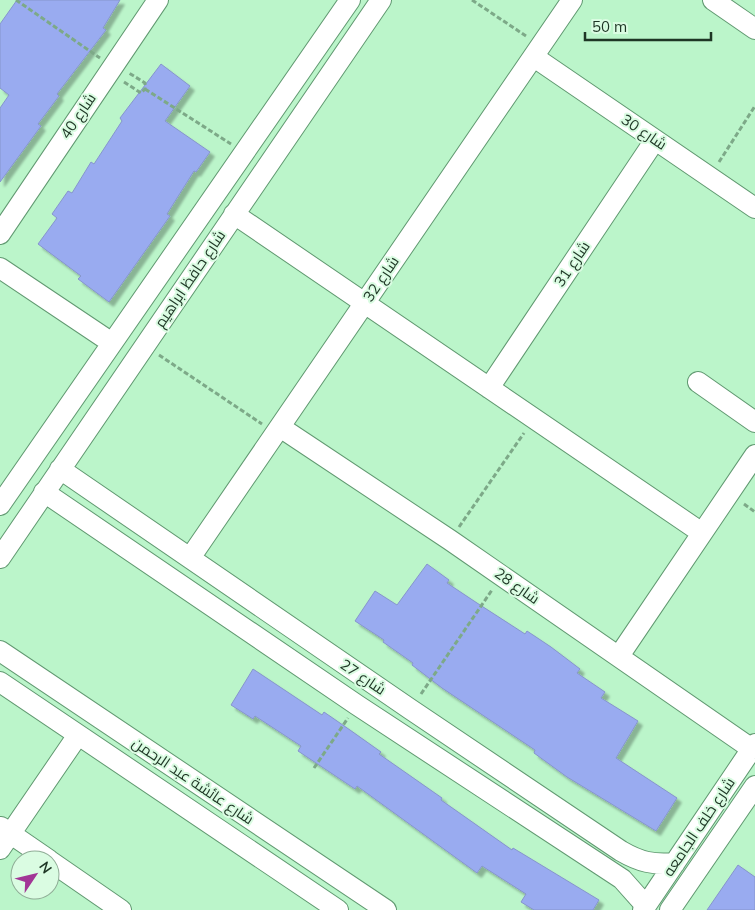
<svg xmlns="http://www.w3.org/2000/svg" width="755" height="910" viewBox="0 0 755 910" font-family="Mulish,Cairo,sans-serif">
<style>
.building{fill:#99abf0;stroke:#8695cc;filter:url(#shadow)}
.lines{fill:none;stroke-linecap:round;stroke-linejoin:round}
.minor-casing{stroke:#619971;stroke-width:22}
.path{stroke:#7da988;stroke-width:3;stroke-dasharray:5 2.5;stroke-linecap:butt}
.minor{stroke:#fff;stroke-width:20}
.labels{text-anchor:middle;stroke-width:4;stroke-linejoin:round;paint-order:stroke}
.street-label{font-size:15px;fill:#1e3625;stroke:#dafce2}
</style>
<defs>
<filter id="shadow"><feDropShadow dx="4.5" dy="4.5" stdDeviation="1" flood-color="#0004"/></filter>
</defs>
<rect width="100%" height="100%" fill="#bbf5ca"/>
<!-- building -->
<path class="building" d="M17 0H120L103 28 106 30 57 94 59 96 38 124 41 126 0 182V108L9 95 0 88V24Z
M161 64 190 86 165 121 210 152 196 172 194 171 167 214 170 216 109 302 78 279 81 276 38 244 57 218 52 214 68 191 72 193 91 162 94 164 122 121 120 118Z
M427 564 449 580 447 583 477 603 525 634 527 631 551 647 580 669 577 673 605 692 601 698 638 721 616 758 677 798 656 831 567 777 534 753 535 750 442 688 412 665 413 663 383 642 384 640 355 621 375 591 397 605Z
M253 669 322 715 324 712 350 730 381 752 379 754 442 798 441 800 512 850 513 848 599 900 593 910H534L521 902 526 894 482 866 477 873 357 786 355 789 298 751 301 746 255 716 253 719 231 705Z
M738 865 755 877V910H707Z"/>
<g class="lines">
<!-- minor casing -->
<g class="minor-casing">
<path id="minor" d="M713 0 755 29
M534 57 755 208
M234 214 702 533
M0 234 158 0
M0 268 112 343
M698 382 755 422
M489 388 655 140
M280 427 450 540 752 749
M60 469 410 709 621 851C640 862 653 865 675 863
M44 492 357 705 622 879 646 906
M0 505 350 0
M0 558 381 0
M190 558 572 0
M0 651 386 910
M619 656 755 455
M0 682 338 910
M1 827 49 860
M0 849 78 735
M50 861 121 910
M643 910 755 744
M670 910 755 786"/>
</g>
<!-- path -->
<path class="path" d="M16 0 100 58
M472 0 526 36
M124 82 141 93 145 89V83L129 73
M145 89 231 144
M719 162 755 106
M159 355 262 424
M744 504 755 512
M459 527 524 433
M421 694 492 590
M314 768 348 718"/>
<!-- minor -->
<use href="#minor" class="minor"/>
</g>
<g class="labels">
<!-- street labels -->
<g class="street-label">
<text transform="translate(78 116) rotate(-56)" y="5">شارع 40</text>
<text transform="translate(644 132) rotate(34)" y="5">شارع 30</text>
<text transform="translate(572 264) rotate(-56)" y="5">شارع 31</text>
<text transform="translate(190 279) rotate(-56)" y="5">شارع حافظ ابراهيم</text>
<text transform="translate(381 279) rotate(-56)" y="5">شارع 32</text>
<text transform="translate(517 586) rotate(35)" y="5">شارع 28</text>
<text transform="translate(363 677) rotate(34)" y="5">شارع 27</text>
<text transform="translate(193 781) rotate(34)" y="5">شارع عائشة عبد الرحمن</text>
<text transform="translate(699 827) rotate(-56)" y="5">شارع خلف الجامعه</text>
</g>
</g>
<!-- north arrow -->
<g transform="translate(35 875) rotate(55)"><circle r="24" fill="#dafce2" stroke="#8fad96"/>
<path d="M0-4L9 19L0 12L-9 19Z" fill="#a23696"/>
<text y="-8" font-size="14" font-weight="bold" text-anchor="middle" fill="#1e3625">N</text>
</g>
<!-- scale -->
<path d="M585 32v8h126v-8" fill="none" stroke="#1e3625" stroke-width="2.5"/>
<text x="592" y="32" font-size="15" fill="#1e3625" stroke="#dafce2" stroke-width="4" paint-order="stroke">50 m</text>
</svg>
